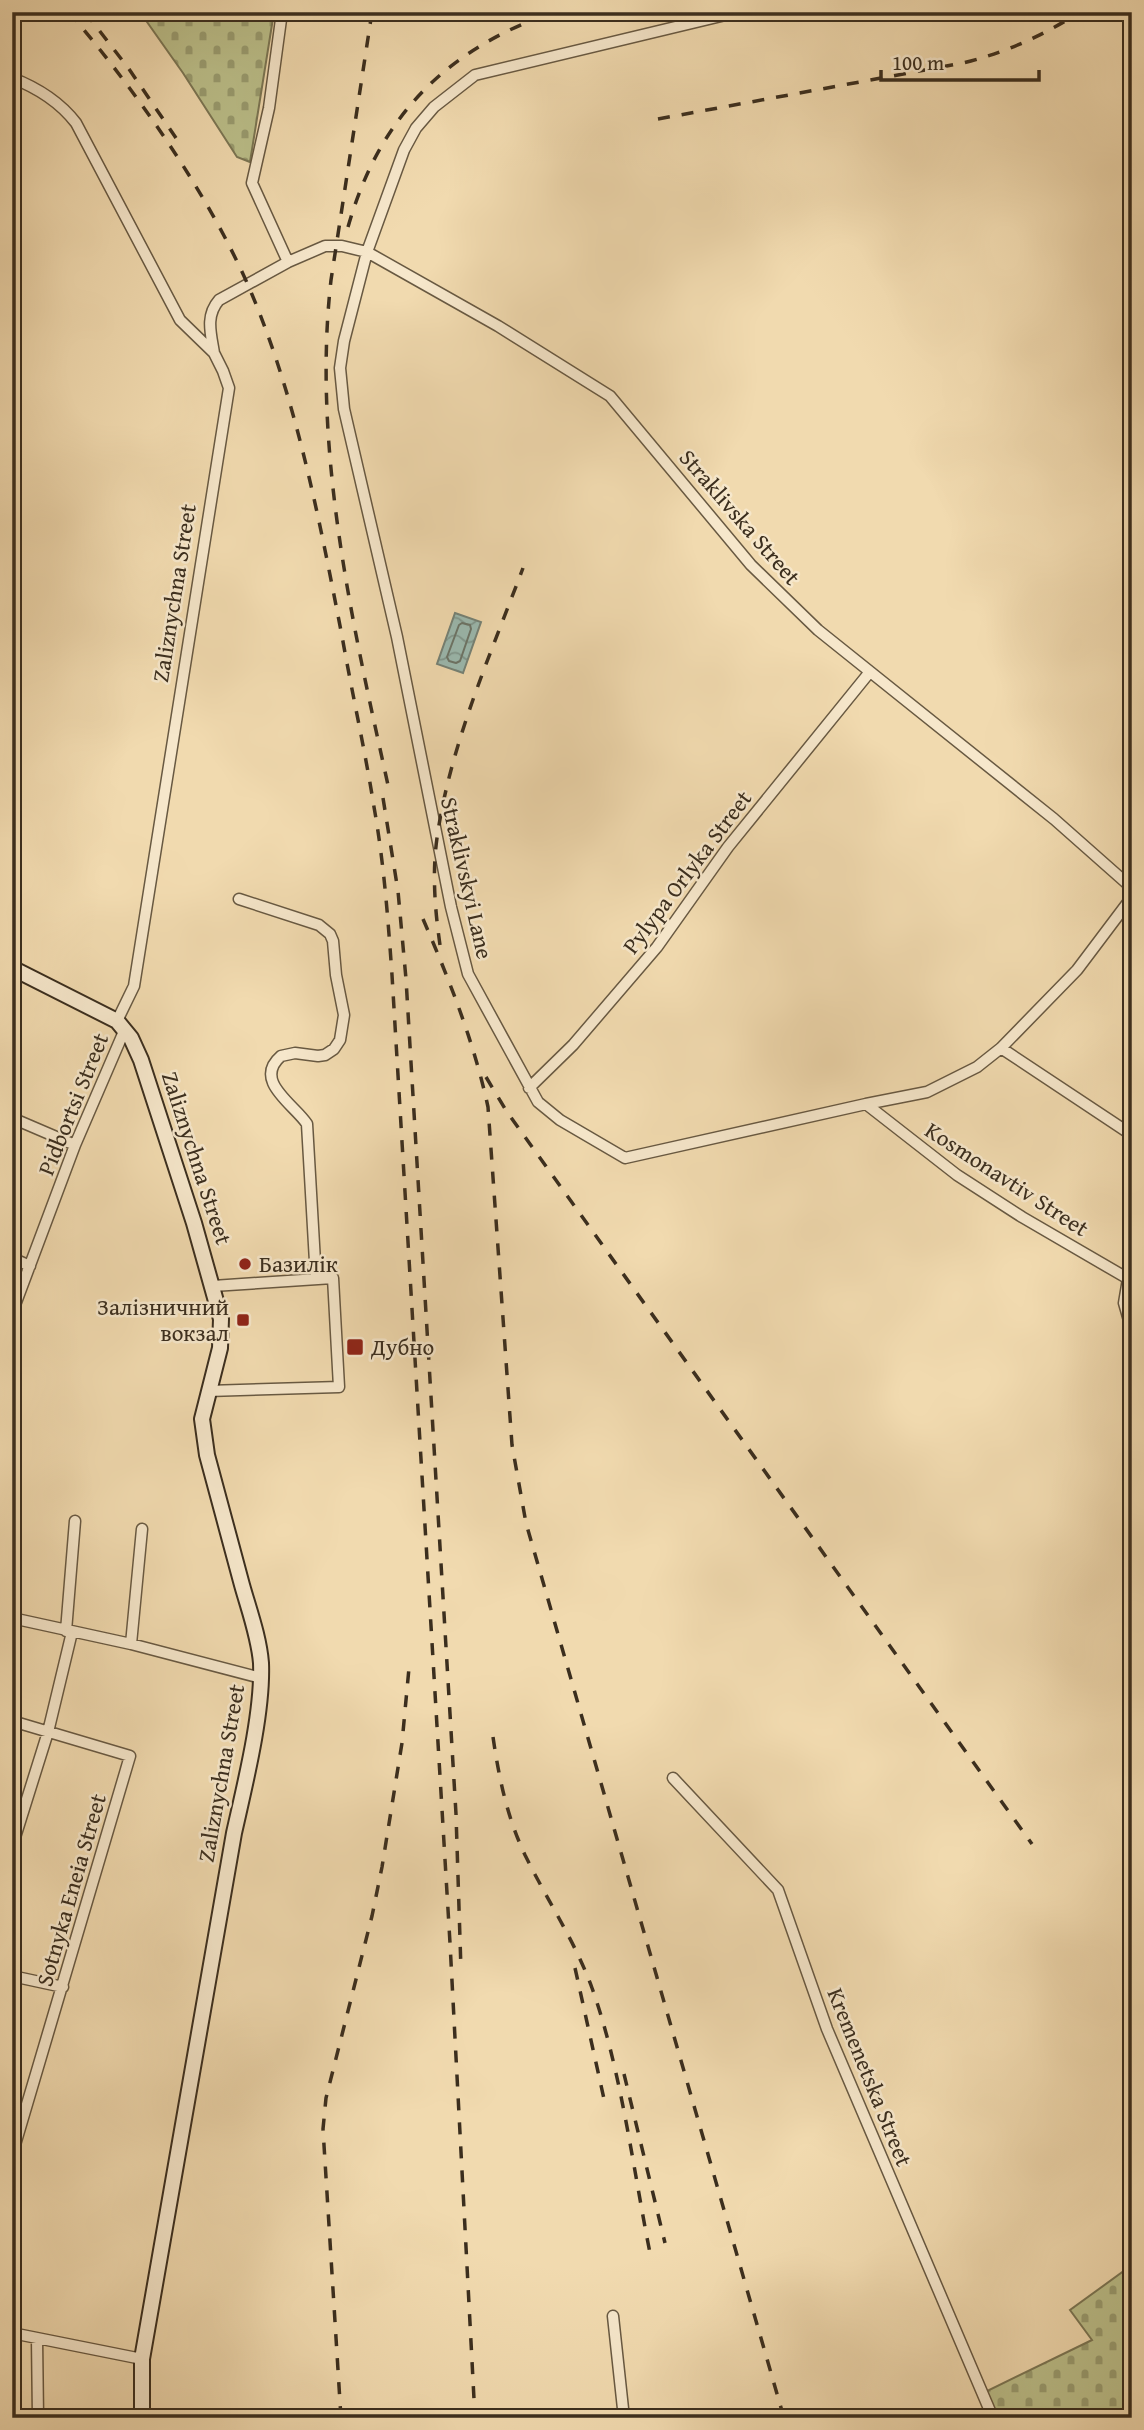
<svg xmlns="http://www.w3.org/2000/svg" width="1144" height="2430" viewBox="0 0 1144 2430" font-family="'Gentium Book Plus',serif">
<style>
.cemetery{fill:url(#cemetery-stones);stroke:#7b7654;stroke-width:2}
.water{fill:url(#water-waves);stroke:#758276;stroke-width:2}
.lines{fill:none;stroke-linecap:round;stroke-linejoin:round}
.shore{stroke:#6b7467;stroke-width:2}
.street-casing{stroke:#685942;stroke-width:13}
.secondary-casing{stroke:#3b2e1e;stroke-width:18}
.street{stroke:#f6e7cb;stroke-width:10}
.secondary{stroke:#f6e7cb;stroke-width:14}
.rail{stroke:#3b2e1e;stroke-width:3.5;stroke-dasharray:12 12;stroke-linecap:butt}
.poi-dot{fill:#8f2418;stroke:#f6e7cb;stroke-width:2.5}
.labels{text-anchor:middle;stroke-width:5;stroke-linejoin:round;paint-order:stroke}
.street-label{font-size:23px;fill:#3b2e1e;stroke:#f6e7cb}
.poi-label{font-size:23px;fill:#3b2e1e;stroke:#f6e7cb;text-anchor:start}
</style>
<defs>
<pattern id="cemetery-stones" width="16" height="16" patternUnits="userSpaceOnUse" patternTransform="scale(1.75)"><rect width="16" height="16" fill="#bbbf8a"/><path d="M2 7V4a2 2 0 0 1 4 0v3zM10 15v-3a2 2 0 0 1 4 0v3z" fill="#999c70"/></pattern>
<pattern id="water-waves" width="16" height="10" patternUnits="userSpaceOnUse" patternTransform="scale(1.75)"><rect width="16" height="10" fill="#9bbab0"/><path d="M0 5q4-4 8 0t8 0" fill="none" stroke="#80988f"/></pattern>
</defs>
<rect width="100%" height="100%" fill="#f1daaf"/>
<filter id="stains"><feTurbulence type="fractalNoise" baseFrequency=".00286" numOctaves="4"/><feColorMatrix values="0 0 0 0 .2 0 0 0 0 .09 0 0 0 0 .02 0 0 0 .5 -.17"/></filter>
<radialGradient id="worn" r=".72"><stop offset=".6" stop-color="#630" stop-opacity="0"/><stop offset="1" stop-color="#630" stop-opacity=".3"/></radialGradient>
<!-- cemetery -->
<path class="cemetery" d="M140 12H274L250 162 237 157 183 73Z
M1132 2265V2418H993L983 2393 1092 2340 1070 2310Z"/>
<!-- water -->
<path class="water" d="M455 613 481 622 463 673 437 664Z"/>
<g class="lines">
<!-- shore -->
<path class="shore" d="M462 623 470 625 471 629 460 661 456 663 449 661 447 657 459 625Z"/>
<!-- street casing -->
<g class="street-casing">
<path id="street" d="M282 12 269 108 252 183 288 262
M738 12 475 75 434 107 416 128 404 150 367 252 344 341 340 368 344 409 397 637 451 907 468 974 538 1102 560 1120 625 1158 866 1104 927 1092 977 1067 1001 1048 1077 970 1132 897
M12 78C38 88 59 101 76 123L180 320 214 353 223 371 229 388 134 986 117 1021
M214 353C211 334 205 316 219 300L288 262 325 246H342L367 252 498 326 610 396 751 565 818 630 1054 819 1132 888
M239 899 319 925 330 934 333 941 336 975 344 1015 340 1040 334 1049 325 1055 318 1056 295 1053 281 1056C252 1081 295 1105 307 1124L316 1279
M1001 1048 1132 1135
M529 1088 573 1045 657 947 728 847 869 673
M866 1104 957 1175 1022 1217 1132 1281
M12 1118 75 1145
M12 1258 30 1266
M1128 1279 1124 1303 1132 1331
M12 1313 75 1145 125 1029
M208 1391 339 1387 333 1278 213 1286
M12 1618 131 1644 261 1678
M66 1631 75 1521
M131 1644 142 1529
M12 1721 130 1756 12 2155
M673 1778 778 1890 827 2029 993 2418
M12 1847 48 1732 72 1632
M12 1976 63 1987
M613 2316 624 2418
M12 2333 142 2359
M37 2338 38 2418"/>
</g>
<!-- secondary casing -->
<g class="secondary-casing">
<path id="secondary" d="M12 968 117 1021 131 1038 141 1060 194 1223 221 1319 220 1348 202 1419 207 1455C219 1498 230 1542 242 1585 249 1610 259 1637 261 1663 263 1713 245 1784 234 1833L142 2359V2418"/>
</g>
<!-- street -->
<use href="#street" class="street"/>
<!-- secondary -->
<use href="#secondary" class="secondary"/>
<!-- rail -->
<path class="rail" d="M69 12C136 91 206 190 248 285 296 396 319 518 342 636 352 693 365 750 374 807 384 863 388 919 392 975L450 1943 475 2418
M85 12 129 69 176 138
M372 12 331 280C312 448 352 622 388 785
M658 119 963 63C1007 52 1042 36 1080 12
M348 227C379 117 446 49 554 12
M383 798 398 891 406 979 456 1814 461 1970
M423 919C449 979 474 1042 488 1107L512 1445 526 1523 784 2418
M440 945C435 910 432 874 437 838 450 745 490 656 523 568
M486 1077 507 1112 1032 1844
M493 1737C499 1778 507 1817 525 1855 547 1900 575 1941 592 1988 621 2069 633 2168 650 2253
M575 1968 606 2108
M624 2074 665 2243
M341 2418 323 2129 326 2098 372 1916 382 1867 402 1743 409 1668"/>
</g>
<!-- markers -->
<g class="poi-dot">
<circle cx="245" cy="1264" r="7"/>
<rect x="236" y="1313" width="14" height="14" rx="3.5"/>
<rect x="346" y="1338" width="18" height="18" rx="3.5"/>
</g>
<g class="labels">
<!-- street labels -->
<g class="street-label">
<text transform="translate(740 517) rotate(49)" y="8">Straklivska Street</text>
<text transform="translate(174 593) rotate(-81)" y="8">Zaliznychna Street</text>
<text transform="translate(687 872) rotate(-53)" y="8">Pylypa Orlyka Street</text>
<text transform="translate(467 878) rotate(77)" y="8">Straklivskyi Lane</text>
<text transform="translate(73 1104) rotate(-68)" y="8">Pidbortsi Street</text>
<text transform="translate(197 1158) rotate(72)" y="8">Zaliznychna Street</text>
<text transform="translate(1007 1179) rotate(33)" y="8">Kosmonavtiv Street</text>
<text transform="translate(221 1773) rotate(-80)" y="8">Zaliznychna Street</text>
<text transform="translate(71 1890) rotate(-74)" y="8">Sotnyka Eneia Street</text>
<text transform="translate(870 2077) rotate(68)" y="8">Kremenetska Street</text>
</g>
<!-- poi labels -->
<g class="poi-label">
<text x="259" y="1272">Базилік</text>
<text x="229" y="1315" text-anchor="end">Залізничний<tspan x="229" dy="26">вокзал</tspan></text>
<text x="371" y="1355">Дубно</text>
</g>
</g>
<!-- margin -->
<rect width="1144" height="2430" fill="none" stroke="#f1daaf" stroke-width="42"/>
<rect x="14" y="14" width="1116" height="2402" fill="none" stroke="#3b2e1e" stroke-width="3.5"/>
<rect x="21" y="21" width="1102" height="2388" fill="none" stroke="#3b2e1e" stroke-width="2"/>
<!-- scale -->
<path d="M881 70v10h158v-10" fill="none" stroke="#3b2e1e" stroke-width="3.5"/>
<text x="892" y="70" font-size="21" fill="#3b2e1e" stroke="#f6e7cb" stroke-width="5" paint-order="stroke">100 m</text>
<rect width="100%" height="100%" filter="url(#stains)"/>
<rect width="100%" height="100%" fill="url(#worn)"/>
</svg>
